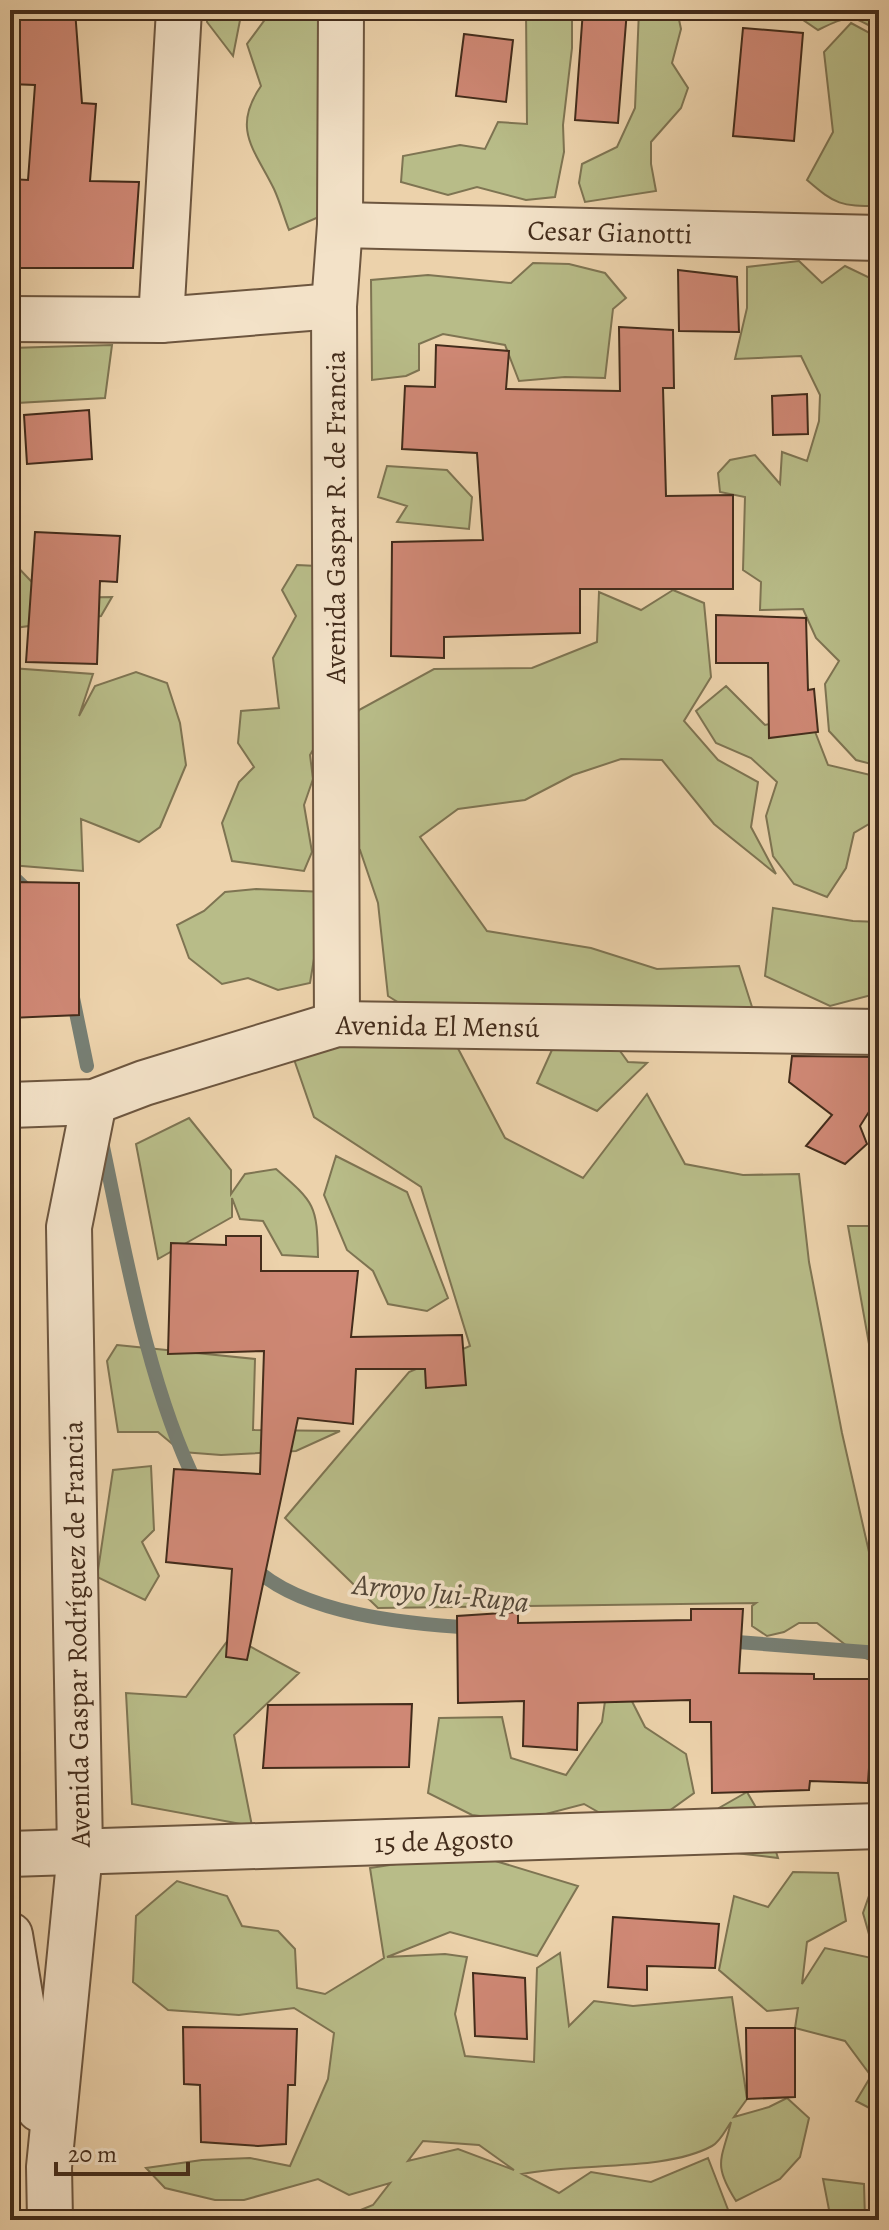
<svg xmlns="http://www.w3.org/2000/svg" width="889" height="2230" viewBox="0 0 889 2230" font-family="Alegreya,serif">
<style>
.green{fill:#b8bc88;stroke:#7e7452;stroke-width:2;fill-rule:evenodd}
.lines{fill:none;stroke-linecap:round;stroke-linejoin:round}
.stream{stroke:#777f74;stroke-width:14}
.building{fill:#cf8875;stroke:#432c1b;stroke-width:2}
.minor-casing{stroke:#6d563f;stroke-width:48}
.minor{stroke:#f3e2c8;stroke-width:44}
.labels{text-anchor:middle;stroke-width:7;stroke-linejoin:round;paint-order:stroke}
.street-label{font-size:28px;fill:#432c1b;stroke:#f3e2c8}
.water-label{font-size:30px;font-style:italic;fill:#544839;stroke:#f3e2c8}
</style>
<rect width="100%" height="100%" fill="#ecd2ab"/>
<filter id="stains"><feTurbulence type="fractalNoise" baseFrequency=".0025" numOctaves="4"/><feColorMatrix values="0 0 0 0 .2 0 0 0 0 .09 0 0 0 0 .02 0 0 0 .5 -.17"/></filter>
<radialGradient id="worn" r=".72"><stop offset=".6" stop-color="#630" stop-opacity="0"/><stop offset="1" stop-color="#630" stop-opacity=".3"/></radialGradient>
<!-- green -->
<path class="green" d="M207 10H242L233 56 207 22Z
M272 10H342L321 216 289 230C284 217 280 202 274 189 255 150 231 129 261 86L247 44Z
M526 10H572V48L563 125 564 152 555 197 526 200 477 187 448 195 401 182 403 156 460 145 485 149 498 122 527 124Z
M639 10H677L681 29 672 63 688 88 681 108 651 142V164L656 191 585 202 579 183 582 164 617 147 635 108Z
M769 10H879V32C852 13 847 16 818 30L800 18Z
M851 23 879 38V206C840 206 836 205 807 180L833 132 824 52Z
M799 261 822 283 845 266 876 281 879 280V678L870 709 879 717V766L856 760 829 731 825 684 839 661 816 638 803 609 760 610 761 582 743 570 745 497 720 492 718 473 730 460 755 455 780 484 782 452 807 461 819 421 820 395 801 356 735 359 747 308V267Z
M533 263 569 264 605 273 626 298 613 309 605 378 565 377 519 381 505 345 443 334 419 344V370L406 376 372 380 371 280 428 275 511 283Z
M112 345 105 398 17 403 10 542V348Z
M387 466 447 470 472 497 469 529 397 522 407 506 378 497Z
M10 559 47 598 112 597 101 616 15 628 11 668 93 674 79 716 95 686 136 672 167 683 180 723 186 765 160 827 139 842 81 819 83 871 10 865Z
M297 565 317 566 326 728 310 755 313 779 304 805 312 852 304 871 232 861 222 823 239 782 254 767 238 743 241 711 279 708 273 658 296 616 282 590Z
M673 590 704 603 711 677 684 721 718 760 758 782 751 827 776 874 714 824 662 760 621 759 573 775 525 800 458 809 420 837 487 931 591 948 657 969 739 966 753 1010 452 1037 505 1138 583 1178 647 1094 685 1164 743 1175 799 1174 809 1262 842 1433 879 1596V1662L877 1663 860 1656 817 1623H799L784 1632 767 1636 752 1626V1606L756 1603 378 1608 285 1518 409 1372 470 1346 421 1187 314 1117 288 1042 444 1031 388 996 378 903 360 850 316 805 359 710 434 669 532 668 597 642 599 592 641 610Z
M726 686 765 725 801 717 814 729 828 765 879 777V818L854 833 846 868 827 897 794 884 773 856 766 816 777 782 751 758 716 743 696 711Z
M256 889 325 892 310 983 278 990 248 978 222 984 189 958 177 925 204 911 225 892Z
M773 908 853 921 879 922V993L830 1006 765 976Z
M607 1033 628 1062 647 1063 597 1111 537 1083 556 1041Z
M189 1118 231 1170V1194L245 1174 276 1169C315 1203 317 1205 318 1257L282 1255 263 1221 240 1219 232 1198V1217L158 1259 136 1144Z
M336 1156 407 1192 448 1298 427 1311 388 1304 373 1271 347 1250 324 1195Z
M848 1226H879V1400Z
M117 1345 255 1359 253 1430 340 1431 296 1451 221 1455 182 1452 158 1432H118L107 1361Z
M151 1466 154 1530 142 1542 159 1576 145 1600 97 1577 113 1470Z
M231 1636 299 1673 234 1735 252 1826 132 1804 126 1693 186 1697Z
M611 1660 645 1727 686 1754 694 1793 637 1834 584 1804 519 1821 472 1815 428 1793 439 1718 502 1717 511 1758 566 1775 602 1722Z
M747 1792 769 1830 778 1858 727 1852 719 1808Z
M469 1853 578 1886 537 1956 450 1932 387 1957 445 1954 467 1957 455 2014 465 2056 534 2062 537 1968 560 1953 569 2026 594 2001 633 2006 732 1997 747 2099 734 2117 769 2107 787 2098 809 2118 800 2157 780 2179 736 2201C712 2163 722 2160 731 2122 726 2129 720 2142 712 2146 664 2172 578 2162 522 2174L559 2193 591 2172 651 2182 708 2158 732 2220H336L373 2205 390 2183 349 2195 318 2179 244 2200H215L165 2188 146 2168 202 2160 250 2158 290 2166 328 2079 334 2033 294 2008 239 2015 168 2010 133 1982 136 1916 177 1881 227 1896 242 1926 278 1931 295 1949 297 1988 325 1994 384 1958 370 1868ZM423 2141 479 2145 514 2170 458 2149 408 2161Z
M793 1872 838 1873 846 1921 807 1942 802 1984 825 1948 876 1959 863 1913 877 1873 879 1874V2113L856 2101 871 2076 845 2041 795 2028 798 2008 767 2011 719 1970 734 1896 768 1907Z
M823 2179 864 2184 865 2220H831Z"/>
<g class="lines">
<!-- stream -->
<path class="stream" d="M10 874 30 893
M73 998 87 1066
M102 1142C125 1251 148 1387 198 1487
M252 1566C302 1615 409 1624 475 1628
M724 1641 879 1653"/>
</g>
<!-- building -->
<path class="building" d="M75 10 82 103 96 104 90 181 139 182 133 268H19L10 207V179L28 180 35 85 10 84V13Z
M583 10H627L618 123 575 120Z
M743 28 803 33 794 141 733 136Z
M464 34 513 40 506 102 456 96Z
M678 270 737 277 739 332 679 331Z
M619 327 673 330 674 388H663L666 496 733 495V589H580V633L444 637V658L391 656 392 542 483 540 477 453 402 449 405 386 435 387 436 345 509 351 506 389 620 391Z
M807 394 808 434 773 435 772 396Z
M89 410 92 459 27 464 24 415Z
M35 532 120 536 117 582 100 581 97 664 26 662Z
M716 615 806 618 808 690 814 689 818 732 769 738 768 663H716Z
M15 882 79 883V1015L10 1018V979H14Z
M792 1056 879 1057V1096L860 1126 867 1144 845 1164 806 1146 832 1115 789 1082Z
M226 1236H261V1271H358L351 1337 462 1335 466 1385 426 1388 425 1369H356L353 1424 298 1418 247 1660 226 1657 232 1569 166 1562 174 1469 260 1474 264 1351 168 1354 171 1243 226 1245Z
M691 1609H743L739 1673 814 1674V1679H873V1688H879V1769L869 1768 868 1783 810 1781 809 1790 712 1793 711 1722H690V1700L578 1703 577 1750 523 1746 524 1701 458 1703 457 1616 518 1612V1623L691 1620Z
M412 1704 409 1767 263 1768 268 1705Z
M613 1917 719 1924 715 1968 647 1966V1990L608 1987Z
M473 1973 525 1978 527 2039 475 2036Z
M183 2027 297 2029 295 2085H288L286 2144 258 2146 201 2142 200 2085 184 2084Z
M746 2028H795V2097L747 2099Z"/>
<g class="lines">
<!-- minor casing -->
<g class="minor-casing">
<g id="minor">
<path id="s1" d="M340 225 879 238"/>
<path d="M10 319 161 320 334 306"/>
<path d="M161 320 179 10"/>
<path d="M337 1024 334 306 340 225 341 10"/>
<path id="s2" d="M10 1105 94 1102 144 1083 337 1024 879 1032"/>
<path id="s3" d="M10 1854 879 1826"/>
<path d="M10 1935 39 2109"/>
<path d="M50 2220 49 2167 80 1852 69 1227 94 1102"/>
</g>
</g>
<!-- minor -->
<use href="#minor" class="minor"/>
</g>
<g class="labels">
<!-- street labels -->
<g class="street-label">
<text dy="10" stroke="none"><textPath href="#s1" startOffset="270">Cesar Gianotti</textPath></text>
<text transform="translate(335 517) rotate(-90)" y="10">Avenida Gaspar R. de Francia</text>
<text dy="10" stroke="none"><textPath href="#s2" startOffset="440">Avenida El Mensú</textPath></text>
<text transform="translate(76 1634) rotate(-91)" y="10">Avenida Gaspar Rodríguez de Francia</text>
<text dy="10" stroke="none"><textPath href="#s3" startOffset="434">15 de Agosto</textPath></text>
</g>
<!-- water labels -->
<g class="water-label">
<text transform="translate(441 1593) rotate(6)" y="10">Arroyo Jui-Rupa</text>
</g>
</g>
<!-- margin -->
<rect width="889" height="2230" fill="none" stroke="#ecd2ab" stroke-width="40"/>
<rect x="12" y="12" width="865" height="2206" fill="none" stroke="#432c1b" stroke-width="4"/>
<rect x="20" y="20" width="849" height="2190" fill="none" stroke="#432c1b" stroke-width="2"/>
<!-- scale -->
<path d="M56 2162v12h132v-12" fill="none" stroke="#432c1b" stroke-width="4"/>
<text x="68" y="2162" font-size="24" fill="#432c1b" stroke="#f3e2c8" stroke-width="6" paint-order="stroke">20 m</text>
<rect width="100%" height="100%" filter="url(#stains)"/>
<rect width="100%" height="100%" fill="url(#worn)"/>
</svg>
